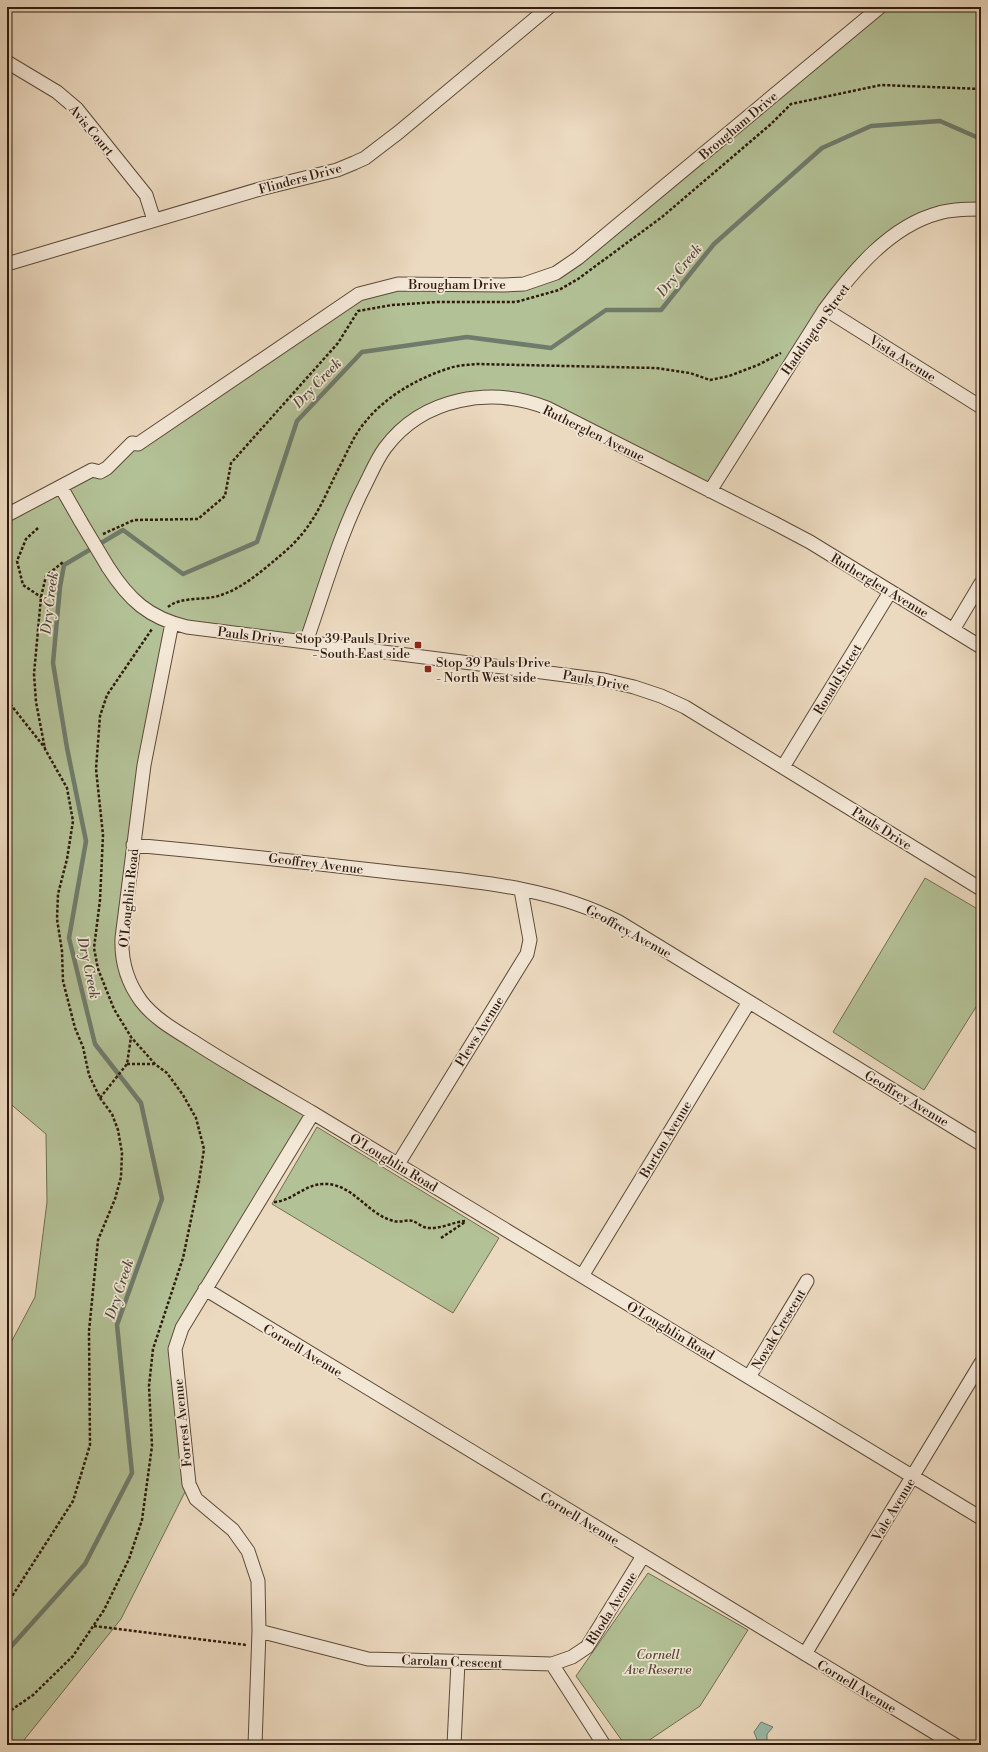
<svg xmlns="http://www.w3.org/2000/svg" width="988" height="1752" viewBox="0 0 988 1752" font-family="'Libre Bodoni',serif">
<style>
.green{fill:#b3c196;stroke:#716e52}
.water{fill:#9abbac;stroke:#6f7b6c}
.lines{fill:none;stroke-linecap:round;stroke-linejoin:round}
.stream{stroke:#6f7b6c;stroke-width:4.5}
.street-casing{stroke:#5e4a3a;stroke-width:15}
.path{stroke:#2f1a0d;stroke-width:2.5;stroke-dasharray:3 2;stroke-linecap:butt}
.street{stroke:#f3e7d6;stroke-width:13}
.street-bridge-casing{stroke:#5e4a3a;stroke-width:15;stroke-linecap:butt}
.street-bridge{stroke:#f3e7d6;stroke-width:13}
.poi-dot{fill:#8f2418;stroke:#f3e7d6;stroke-width:1.5}
.labels{text-anchor:middle;stroke-width:3.5;stroke-linejoin:round;paint-order:stroke}
.street-label{font-size:13px;fill:#2f1a0d;stroke:#f3e7d6}
.poi-label{font-size:13px;fill:#2f1a0d;stroke:#f3e7d6;text-anchor:end}
.park-label{font-size:13px;font-style:italic;fill:#574c36;stroke:#f3e7d6}
.water-label{font-size:14px;font-style:italic;fill:#4f4a3d;stroke:#f3e7d6}
</style>
<rect width="100%" height="100%" fill="#ecdac0"/>
<filter id="stains"><feTurbulence type="fractalNoise" baseFrequency=".005" numOctaves="4"/><feColorMatrix values="0 0 0 0 .2 0 0 0 0 .09 0 0 0 0 .02 0 0 0 .5 -.17"/></filter>
<radialGradient id="worn" r=".72"><stop offset=".6" stop-color="#630" stop-opacity="0"/><stop offset="1" stop-color="#630" stop-opacity=".3"/></radialGradient>
<!-- green -->
<path class="green" d="M880 7H981V209L918 220 840 289 710 491 537 404 449 403 411 423 381 454 306 642 166 621 122 946 133 988 149 1010 313 1113 178 1335 189 1484 121 1619 20 1745H7V1350L35 1297 47 1202 46 1134 7 1101V514L92 470 351 298 392 285 544 278Z
M925 878 981 911V999L924 1090 833 1032Z
M317 1127 499 1238 453 1313 272 1204Z
M648 1573 748 1630 700 1706 642 1745H625L576 1676Z"/>
<!-- water -->
<path class="water" d="M761 1722 773 1727 767 1734V1744L758 1742 754 1732Z"/>
<g class="lines">
<!-- stream -->
<path class="stream" d="M7 1651 85 1564 132 1473 117 1325 162 1199 141 1103 95 1044 69 938 86 841 67 748 53 663 60 587 64 565 123 530 183 574 257 542 297 421 362 352 467 337 551 348 606 310H661L714 244 822 148 871 126 940 121 981 139"/>
<!-- street casing -->
<g class="street-casing">
<path id="street" d="M7 62 57 92 77 109 146 195 154 220
M7 264 260 189 337 170 354 163 365 158 399 132 549 7
M825 309 981 407
M61 487 81 522
M710 491 825 309C853 271 890 226 939 213 952 209 967 209 981 209
M7 515 92 470 100 472 107 468 132 443 138 444 359 294 398 284 504 285 524 284 556 273 578 258 880 7
M108 567C129 600 149 618 187 627L604 680 634 687 661 696 685 707 981 889
M172 623 144 765 122 938C121 961 127 982 141 1001 154 1018 173 1029 191 1040 231 1066 272 1089 313 1113L981 1518
M953 630 981 583
M306 642C325 588 340 533 366 483 372 471 377 459 385 448 423 397 491 386 547 408L776 524 810 542 981 647
M783 767 890 592
M133 845C219 853 304 862 390 872 467 881 549 885 619 922L981 1144
M398 1164 527 954 530 940 521 890
M582 1276 749 1002
M205 1289 955 1745
M749 1377 807 1281
M259 1631 368 1659 552 1664 604 1745
M805 1654 981 1363
M552 1664 572 1657 587 1647 643 1556
M255 1745 259 1631 258 1581 248 1551 233 1530 196 1499 189 1484 175 1349 182 1328 313 1113
M454 1745 458 1662"/>
</g>
<!-- path -->
<path class="path" d="M38 528 26 539 17 561 23 585 41 597
M103 534 134 520 198 519 225 496 231 463 338 343 358 311 392 305 437 302H516L559 290 578 279 662 217 771 124 791 104 881 85 981 89
M168 607C181 596 205 601 221 595 243 588 263 570 281 555 316 526 323 498 343 460 350 446 356 432 366 421 386 396 420 377 450 368 458 365 468 365 477 364L656 368 690 373 710 380 729 376 758 365 781 353
M7 700 45 748
M127 1064H154
M100 1098 127 1064 131 1037
M274 1202C292 1201 304 1185 322 1184 353 1182 367 1215 394 1221 400 1223 407 1219 413 1221 418 1223 423 1228 429 1228 441 1229 453 1222 465 1221
M441 1238 465 1222
M7 1604 73 1501 90 1445 89 1331 98 1240 115 1199 121 1177 122 1153 118 1130 112 1114 100 1098 89 1075 83 1047 75 1028 63 981 62 951 57 919 58 894 67 859 73 821 67 788 45 749 36 702 34 674 41 597 46 576 63 562
M94 1626 246 1645
M7 1713 33 1695 73 1656 104 1610 129 1559 142 1520 152 1446 149 1386 153 1349 183 1258 199 1181 204 1149 196 1118 183 1095 167 1073 155 1064 131 1037 114 1009 98 969 94 948 100 900 103 835 96 769 100 716 107 695 152 629"/>
<!-- street -->
<use href="#street" class="street"/>
<!-- street-bridge casing -->
<g class="street-bridge-casing">
<path id="street-bridge" d="M81 522 108 567"/>
</g>
<!-- street-bridge -->
<use href="#street-bridge" class="street-bridge"/>
</g>
<!-- markers -->
<g class="poi-dot">
<rect x="414" y="641" width="8" height="8" rx="2"/>
<rect x="424" y="665" width="8" height="8" rx="2"/>
</g>
<g class="labels">
<!-- street labels -->
<g class="street-label">
<text transform="translate(738 125) rotate(-40)" y="5">Brougham Drive</text>
<text transform="translate(92 130) rotate(50)" y="5">Avis Court</text>
<text transform="translate(300 178) rotate(-15)" y="5">Flinders Drive</text>
<text x="457" y="289">Brougham Drive</text>
<text transform="translate(815 329) rotate(-55)" y="5">Haddington Street</text>
<text transform="translate(903 358) rotate(32)" y="5">Vista Avenue</text>
<text transform="translate(594 433) rotate(26)" y="5">Rutherglen Avenue</text>
<text transform="translate(880 585) rotate(31)" y="5">Rutherglen Avenue</text>
<text transform="translate(251 635) rotate(7)" y="5">Pauls Drive</text>
<text transform="translate(837 679) rotate(-59)" y="5">Ronald Street</text>
<text transform="translate(596 680) rotate(10)" y="5">Pauls Drive</text>
<text transform="translate(882 828) rotate(32)" y="5">Pauls Drive</text>
<text transform="translate(316 863) rotate(7)" y="5">Geoffrey Avenue</text>
<text transform="translate(128 898) rotate(-84)" y="5">O'Loughlin Road</text>
<text transform="translate(629 931) rotate(29)" y="5">Geoffrey Avenue</text>
<text transform="translate(479 1031) rotate(-58)" y="5">Plews Avenue</text>
<text transform="translate(907 1098) rotate(31)" y="5">Geoffrey Avenue</text>
<text transform="translate(665 1139) rotate(-59)" y="5">Burton Avenue</text>
<text transform="translate(394 1162) rotate(31)" y="5">O'Loughlin Road</text>
<text transform="translate(778 1329) rotate(-59)" y="5">Novak Crescent</text>
<text transform="translate(671 1330) rotate(31)" y="5">O'Loughlin Road</text>
<text transform="translate(303 1350) rotate(31)" y="5">Cornell Avenue</text>
<text transform="translate(182 1423) rotate(-96)" y="5">Forrest Avenue</text>
<text transform="translate(893 1509) rotate(-59)" y="5">Vale Avenue</text>
<text transform="translate(580 1518) rotate(31)" y="5">Cornell Avenue</text>
<text transform="translate(611 1608) rotate(-58)" y="5">Rhoda Avenue</text>
<text transform="translate(452 1661) rotate(2)" y="5">Carolan Crescent</text>
<text transform="translate(857 1686) rotate(31)" y="5">Cornell Avenue</text>
</g>
<!-- poi labels -->
<g class="poi-label">
<text x="410" y="643">Stop 39 Pauls Drive<tspan x="410" dy="15">- South East side</tspan></text>
<text x="436" y="667" text-anchor="start">Stop 39 Pauls Drive<tspan x="436" dy="15">- North West side</tspan></text>
</g>
<!-- park labels -->
<g class="park-label">
<text x="658" y="1659">Cornell<tspan x="658" dy="15">Ave Reserve</tspan></text>
</g>
<!-- water labels -->
<g class="water-label">
<text transform="translate(679 270) rotate(-51)" y="5">Dry Creek</text>
<text transform="translate(317 383) rotate(-46)" y="5">Dry Creek</text>
<text transform="translate(49 603) rotate(-83)" y="5">Dry Creek</text>
<text transform="translate(89 968) rotate(78)" y="5">Dry Creek</text>
<text transform="translate(119 1289) rotate(-72)" y="5">Dry Creek</text>
</g>
</g>
<!-- margin -->
<rect width="988" height="1752" fill="none" stroke="#ecdac0" stroke-width="24"/>
<rect x="8" y="8" width="972" height="1736" fill="none" stroke="#2f1a0d" stroke-width="2"/>
<rect x="12" y="12" width="964" height="1728" fill="none" stroke="#2f1a0d"/>
<rect width="100%" height="100%" filter="url(#stains)"/>
<rect width="100%" height="100%" fill="url(#worn)"/>
</svg>
